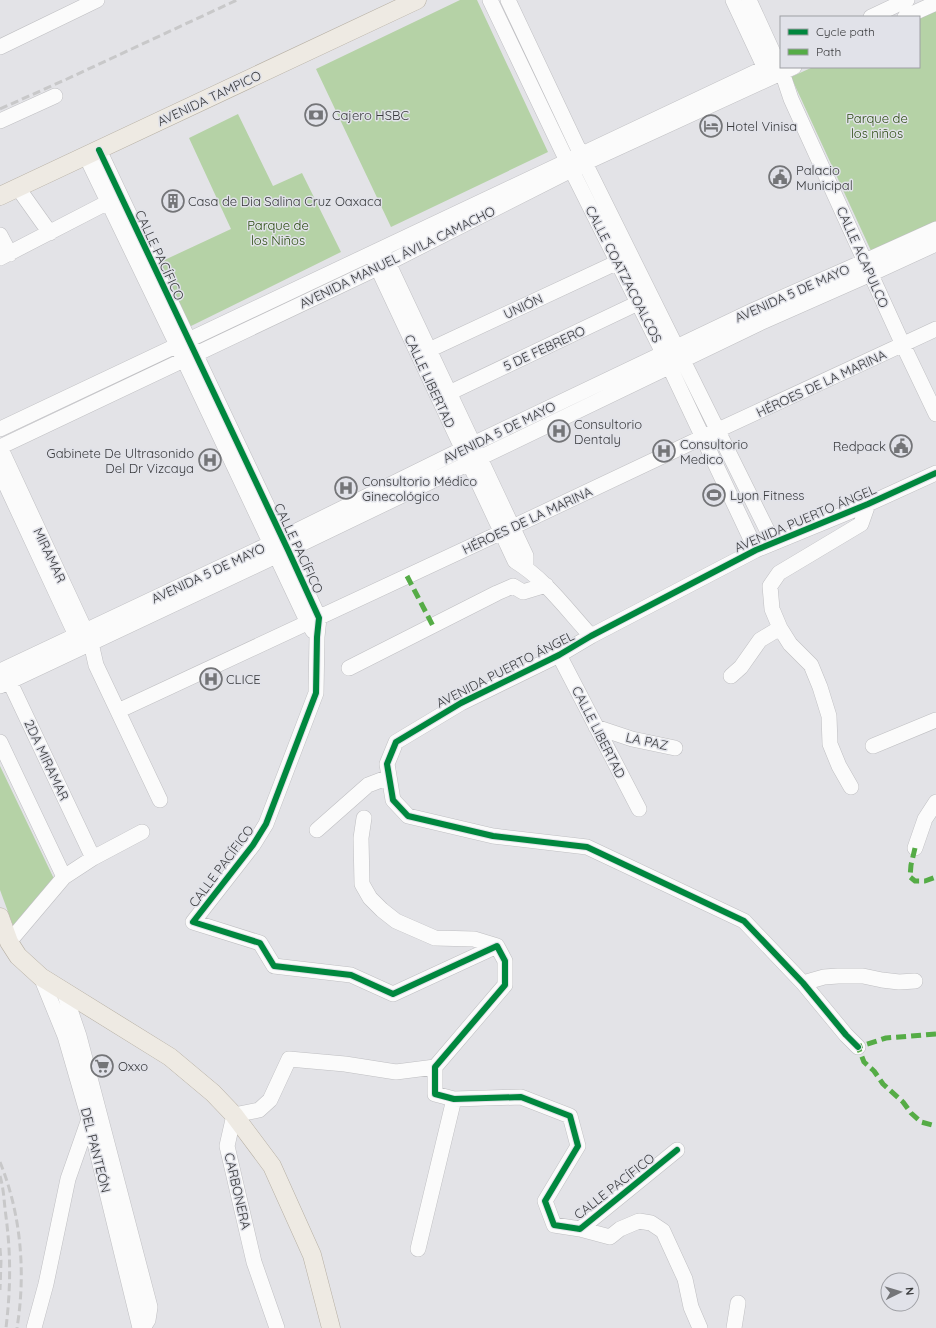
<svg xmlns="http://www.w3.org/2000/svg" width="936" height="1328" viewBox="0 0 936 1328" font-family="Quicksand,sans-serif">
<style>
.green{fill:#b5d2a6}
.lines{fill:none;stroke-linecap:round;stroke-linejoin:round}
.minor-casing{stroke:#bfbfc2;stroke-width:16}
.major-casing{stroke:#b6afa3;stroke-width:19}
.minor{stroke:#fbfbfb;stroke-width:15}
.major{stroke:#eeeae3;stroke-width:18}
.rail{stroke:#c8c8c9;stroke-width:3;stroke-dasharray:8 4;stroke-linecap:butt}
.quiet{stroke:#55ac46;stroke-width:5;stroke-dasharray:10 5;stroke-linecap:butt}
.cycleway-casing{stroke:#e1e2e9;stroke-width:8}
.cycleway{stroke:#00873e;stroke-width:6}
.labels{text-anchor:middle;stroke-width:3;stroke-linejoin:round;paint-order:stroke}
.street-label{font-size:13px;fill:#393a3c;stroke:#e1e2e9}
.poi-label{font-size:13px;fill:#393a3c;stroke:#e1e2e9;text-anchor:start}
.park-label{font-size:13px;fill:#28490d;stroke:#e1e2e9}
</style>
<rect width="100%" height="100%" fill="#e3e3e7"/>
<!-- green -->
<path class="green" d="M460 0H477L548 152 391 227 316 69Z
M936 9V225L873 255 791 77 813 67H919V17Z
M238 114 273 186 302 173 341 252 189 327 158 263 231 229 189 138Z
M0 766 56 883 14 928 0 890Z"/>
<g class="lines">
<!-- minor casing -->
<g class="minor-casing">
<path id="minor" d="M490 0 567 161 663 353 756 550
M508 0 585 163 773 542
M733 0 769 77
M749 0 782 72 791 99 903 345 936 414
M871 17 907 0
M905 17 936 3
M0 47 97 0
M0 121 55 96
M99 150 288 550 319 618 317 637 316 693 266 824 253 845 193 922 260 943 274 966 351 975 393 994 497 946 505 961V985L435 1067V1094L454 1099 521 1097 570 1116 578 1146 545 1201 554 1225 580 1229 677 1150
M86 156 177 345 308 623 313 631
M18 188 50 233
M0 235 10 254
M384 254 526 556V568
M0 258 116 198
M374 260 515 561C546 580 567 610 591 636
M429 350 618 262
M449 393 638 303
M0 429 781 60
M0 447 388 263 585 163 794 67
M0 447 91 643 96 665 160 800
M0 472 80 644
M559 655 639 809
M349 668 497 593 513 586 523 592 546 585
M0 671 282 538 473 444 754 310 865 261 936 229
M6 674 93 858
M731 676 741 667 760 640 780 628
M0 686 276 556 760 323 871 274 936 244
M118 711 502 532 703 437 936 329
M596 727 632 739 675 748
M0 742 64 877
M873 746 936 720
M851 787 839 766 830 744 829 716 820 687 811 665 790 644 780 628 772 609 770 586 779 573 861 524 868 504
M364 818 361 838 362 884 370 898 382 910 396 921 435 938 474 939 497 946
M317 830 368 785 389 777
M915 848 925 819 936 802
M9 942 64 877 93 858 142 832
M41 977 65 1036 89 1119 140 1328
M803 983 824 977 838 976H863L882 980 899 982 915 981
M64 992 79 1036 150 1307 148 1320 143 1328
M858 1047 846 1035 803 983 744 921 587 847 493 836 408 816 393 800 387 764 396 742 461 703 559 655 591 636 756 550 868 504 936 473
M580 1229 610 1237 620 1229 639 1221 651 1223 663 1231 685 1279 691 1307 700 1328
M418 1249 454 1099
M34 1328 46 1284 68 1179 89 1119
M277 1328 254 1262 227 1146 234 1115 259 1110 270 1100 289 1059 345 1064 396 1072 435 1067
M734 1328 738 1303"/>
</g>
<!-- major casing -->
<g class="major-casing">
<path id="major" d="M0 196 417 0
M0 917 9 942 18 956 41 977 170 1057 213 1093 234 1115 272 1166 312 1255 331 1328"/>
</g>
<!-- minor -->
<use href="#minor" class="minor"/>
<!-- major -->
<use href="#major" class="major"/>
<!-- rail -->
<path class="rail" d="M0 109 67 79 237 0
M0 1162C21 1214 26 1272 17 1328
M0 1176C3 1186 4 1198 5 1209 11 1252 11 1285 6 1328
M0 1248 1 1261 0 1290"/>
<!-- quiet -->
<path class="quiet" d="M407 576 433 626
M915 848 911 865 910 877 915 881H925L936 877
M936 1034 886 1038 858 1047 864 1062 874 1071 883 1084 903 1102 911 1113 921 1122 936 1126"/>
<!-- cycleway casing -->
<g class="cycleway-casing">
<path id="cycleway" d="M99 150 288 550 319 618 317 637 316 693 266 824 253 845 193 922 260 943 274 966 351 975 393 994 497 946 505 961V985L435 1067V1094L454 1099 521 1097 570 1116 578 1146 545 1201 554 1225 580 1229 677 1150
M858 1047 846 1035 803 983 744 921 587 847 493 836 408 816 393 800 387 764 396 742 461 703 559 655 591 636 756 550 868 504 936 473"/>
</g>
<!-- cycleway -->
<use href="#cycleway" class="cycleway"/>
</g>
<!-- icons -->
<defs>
<g id="bank-ring" transform="scale(1.15)"><circle r="9.5" fill="#e1e2e9" stroke="#747578" stroke-width="1.5"/><path d="M-6-4H6V4H-6ZM0-2.3a2.3 2.3 0 1 0 0 4.6a2.3 2.3 0 1 0 0-4.6Z" fill="#747578"/></g>
<g id="hotel-ring" transform="scale(1.15)"><circle r="9.5" fill="#e1e2e9" stroke="#747578" stroke-width="1.5"/><path d="M-6-4.5h1.5V1H6V5H4.5V3h-9V5H-6ZM-4 0a1.8 1.8 0 1 1 3.6 0ZM.5 0V-2.5h3Q6-2.5 6 0Z" fill="#747578"/></g>
<g id="civic-ring" transform="scale(1.15)"><circle r="9.5" fill="#e1e2e9" stroke="#747578" stroke-width="1.5"/><path d="M-.6-6.5H3V-4.5H.6V-3L4-1V1h2V6H-6V1h2V-1L-.6-3ZM-1.2 2.5V6h2.4V2.5Z" fill="#747578"/></g>
<g id="building-ring" transform="scale(1.15)"><circle r="9.5" fill="#e1e2e9" stroke="#747578" stroke-width="1.5"/><path d="M-4-6H4V6H1V3H-1V6H-4ZM-2.5-4.3h1.7v1.8h-1.7ZM.8-4.3h1.7v1.8H.8ZM-2.5-1h1.7V.8h-1.7ZM.8-1h1.7V.8H.8Z" fill="#747578"/></g>
<g id="hospital-ring" transform="scale(1.15)"><circle r="9.5" fill="#e1e2e9" stroke="#747578" stroke-width="1.5"/><path d="M-5-5h3v3.5h4V-5h3V5h-3V1.5h-4V5h-3Z" fill="#747578"/></g>
<g id="stadium-ring" transform="scale(1.15)"><circle r="9.5" fill="#e1e2e9" stroke="#747578" stroke-width="1.5"/><path d="M0-5a6.5 5 0 1 0 0 10a6.5 5 0 1 0 0-10ZM-3.5-1.8h7v3.6h-7Z" fill="#747578"/></g>
<g id="supermarket-ring" transform="scale(1.15)"><circle r="9.5" fill="#e1e2e9" stroke="#747578" stroke-width="1.5"/><path d="M-6-5.5h2.5l.6 2H6L4.5 2H-2.5L-4.4-4H-6ZM-1.5 3.2a1.3 1.3 0 1 0 .1 0ZM3 3.2a1.3 1.3 0 1 0 .1 0Z" fill="#747578"/></g>
</defs>
<g fill-rule="evenodd">
<use href="#bank-ring" x="316" y="115"/>
<use href="#hotel-ring" x="711" y="126"/>
<use href="#civic-ring" x="780" y="177"/>
<use href="#building-ring" x="173" y="201"/>
<use href="#hospital-ring" x="559" y="431"/>
<use href="#civic-ring" x="901" y="446"/>
<use href="#hospital-ring" x="664" y="451"/>
<use href="#hospital-ring" x="210" y="460"/>
<use href="#hospital-ring" x="346" y="488"/>
<use href="#stadium-ring" x="714" y="495"/>
<use href="#hospital-ring" x="211" y="679"/>
<use href="#supermarket-ring" x="102" y="1066"/>
</g>
<g class="labels">
<!-- street labels -->
<g class="street-label">
<text transform="translate(209 98) rotate(-25)" y="5">AVENIDA TAMPICO</text>
<text transform="translate(160 255) rotate(65)" y="5">CALLE PACÍFICO</text>
<text transform="translate(397 257) rotate(-26)" y="5">AVENIDA MANUEL ÁVILA CAMACHO</text>
<text transform="translate(863 257) rotate(66)" y="5">CALLE ACAPULCO</text>
<text transform="translate(624 274) rotate(63)" y="5">CALLE COATZACOALCOS</text>
<text transform="translate(792 293) rotate(-24)" y="5">AVENIDA 5 DE MAYO</text>
<text transform="translate(523 306) rotate(-25)" y="5">UNIÓN</text>
<text transform="translate(544 348) rotate(-25)" y="5">5 DE FEBRERO</text>
<text transform="translate(430 381) rotate(65)" y="5">CALLE LIBERTAD</text>
<text transform="translate(821 383) rotate(-25)" y="5">HÉROES DE LA MARINA</text>
<text transform="translate(499 432) rotate(-26)" y="5">AVENIDA 5 DE MAYO</text>
<text transform="translate(805 518) rotate(-23)" y="5">AVENIDA PUERTO ÁNGEL</text>
<text transform="translate(527 520) rotate(-25)" y="5">HÉROES DE LA MARINA</text>
<text transform="translate(299 548) rotate(65)" y="5">CALLE PACÍFICO</text>
<text transform="translate(50 555) rotate(65)" y="5">MIRAMAR</text>
<text transform="translate(208 573) rotate(-25)" y="5">AVENIDA 5 DE MAYO</text>
<text transform="translate(505 669) rotate(-27)" y="5">AVENIDA PUERTO ÁNGEL</text>
<text transform="translate(599 732) rotate(63)" y="5">CALLE LIBERTAD</text>
<text transform="translate(647 741) rotate(12)" y="5">LA PAZ</text>
<text transform="translate(47 760) rotate(65)" y="5">2DA MIRAMAR</text>
<text transform="translate(221 866) rotate(-53)" y="5">CALLE PACÍFICO</text>
<text transform="translate(96 1150) rotate(76)" y="5">DEL PANTEÓN</text>
<text transform="translate(614 1186) rotate(-38)" y="5">CALLE PACÍFICO</text>
<text transform="translate(238 1191) rotate(77)" y="5">CARBONERA</text>
</g>
<!-- poi labels -->
<g class="poi-label">
<text x="332" y="120">Cajero HSBC</text>
<text x="726" y="131">Hotel Vinisa</text>
<text x="796" y="175">Palacio<tspan x="796" dy="15">Municipal</tspan></text>
<text x="188" y="206">Casa de Dia Salina Cruz Oaxaca</text>
<text x="574" y="429">Consultorio<tspan x="574" dy="15">Dentaly</tspan></text>
<text x="680" y="449">Consultorio<tspan x="680" dy="15">Medico</tspan></text>
<text x="886" y="451" text-anchor="end">Redpack</text>
<text x="194" y="458" text-anchor="end">Gabinete De Ultrasonido<tspan x="194" dy="15">Del Dr Vizcaya</tspan></text>
<text x="362" y="486">Consultorio Médico<tspan x="362" dy="15">Ginecológico</tspan></text>
<text x="730" y="500">Lyon Fitness</text>
<text x="226" y="684">CLICE</text>
<text x="118" y="1071">Oxxo</text>
</g>
<!-- park labels -->
<g class="park-label">
<text x="877" y="123">Parque de<tspan x="877" dy="15">los niños</tspan></text>
<text x="278" y="230">Parque de<tspan x="278" dy="15">los Niños</tspan></text>
</g>
</g>
<!-- legend -->
<rect x="780" y="16" width="140" height="52" fill="#e1e2e9" stroke="#9e9fa4"/>
<rect x="788" y="29" width="20" height="6" fill="#00873e" stroke="#9e9fa4"/>
<text x="816" y="36" font-size="12" fill="#393a3c">Cycle path</text>
<rect x="788" y="49" width="20" height="6" fill="#55ac46" stroke="#9e9fa4"/>
<text x="816" y="56" font-size="12" fill="#393a3c">Path</text>
<!-- north arrow -->
<g transform="translate(900 1292) rotate(85)"><circle r="19" fill="#e1e2e9" stroke="#9e9fa4"/>
<path d="M0-3L7 15L0 10L-7 15Z" fill="#747578"/>
<text y="-6" font-size="11" font-weight="bold" text-anchor="middle" fill="#393a3c">N</text>
</g>
</svg>
